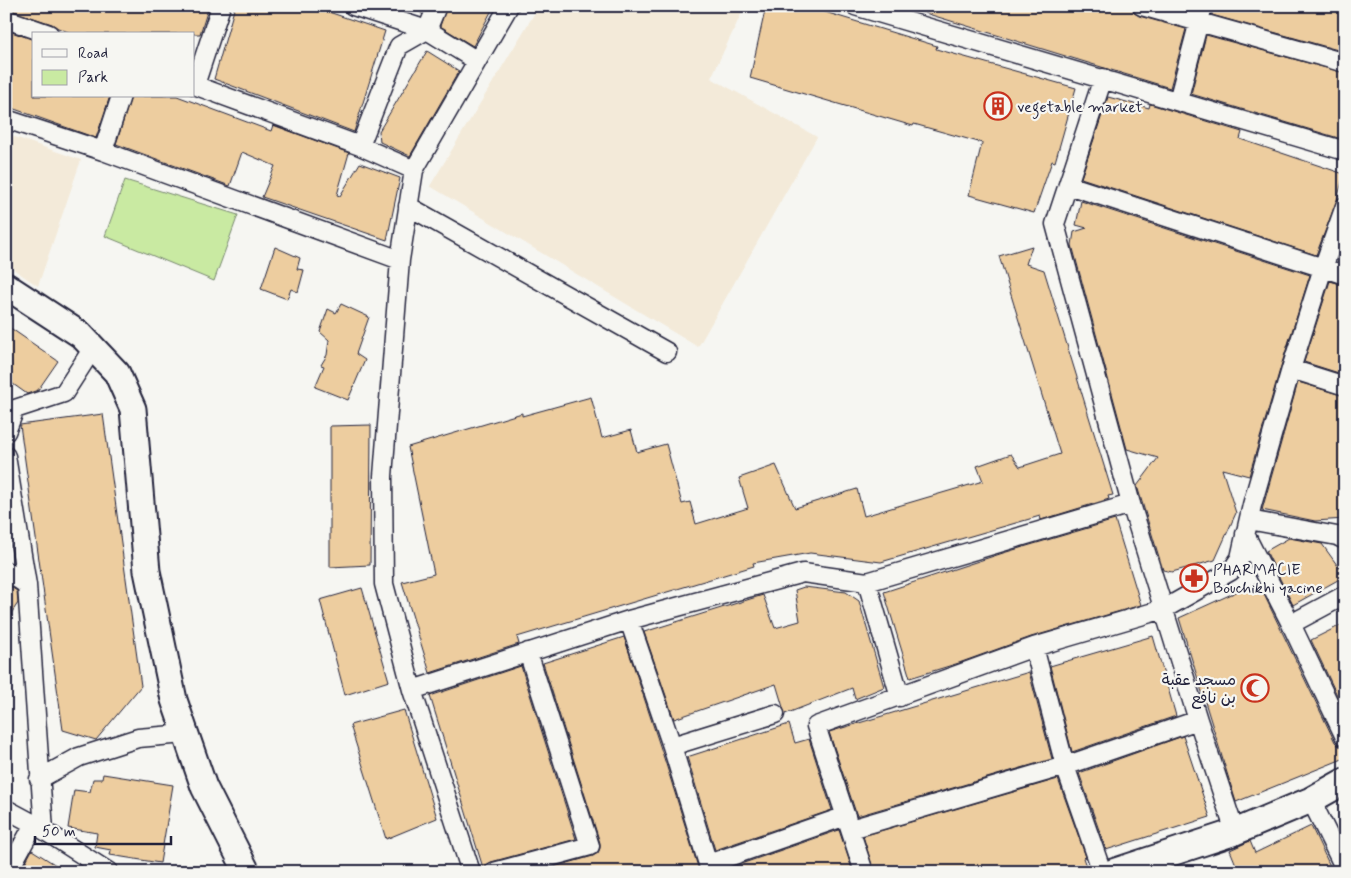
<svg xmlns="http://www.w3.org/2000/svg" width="1351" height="878" viewBox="0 0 1351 878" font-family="Mynerve,'Playpen Sans Arabic',sans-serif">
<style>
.built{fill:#f3ead9}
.green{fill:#c9eaa2;stroke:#76866e}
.building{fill:#edcd9f;stroke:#22223b}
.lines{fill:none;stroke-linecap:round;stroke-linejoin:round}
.street-casing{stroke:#22223b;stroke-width:21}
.secondary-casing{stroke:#22223b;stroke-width:29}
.street{stroke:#f6f6f2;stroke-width:18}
.secondary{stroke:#f6f6f2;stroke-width:25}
.labels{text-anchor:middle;stroke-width:4.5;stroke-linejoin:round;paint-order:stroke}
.poi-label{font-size:16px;fill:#22223b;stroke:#f6f6f2;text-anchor:start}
</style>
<rect width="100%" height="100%" fill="#f6f6f2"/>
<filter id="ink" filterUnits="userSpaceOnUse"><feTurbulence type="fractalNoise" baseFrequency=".02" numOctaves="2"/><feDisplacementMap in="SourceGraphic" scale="10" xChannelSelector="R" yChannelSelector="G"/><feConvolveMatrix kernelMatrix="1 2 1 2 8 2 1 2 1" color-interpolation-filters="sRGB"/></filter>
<g filter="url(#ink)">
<!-- built -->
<path class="built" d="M539 6H745L711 78 817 137 698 347 430 186Z
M6 134 81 160 38 286 6 264Z"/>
<!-- green -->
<path class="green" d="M125 180 238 215 214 281 105 236Z"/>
<!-- building -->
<path class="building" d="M6 6H209L200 34H73L58 28 52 24 6 9Z
M235 6H311L385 31 354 132 214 79Z
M412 6H425L422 14Z
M447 6H494L473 46 440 26Z
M766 6H805L937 46 936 49 1076 88 1055 162 1052 161 1034 213 969 195 982 143 914 124 913 126 750 78Z
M916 6H1132L1134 13 1139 16 1186 29 1170 88 915 10Z
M1213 6H1345V52L1212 15Z
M6 30 34 40V96H110L96 138 6 106Z
M1206 35 1345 73V140L1191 94Z
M427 51 459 71 410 156 380 142 379 131Z
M131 96H177L271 131 273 125 349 153 337 195 340 196 360 163 400 178 387 240 262 197 275 166 242 152 230 186 116 144Z
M1108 97 1149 108 1150 104 1242 132 1240 139 1344 174 1337 200 1316 255 1081 178Z
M1081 201 1310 275 1281 366 1249 476 1222 469 1236 513 1215 560 1172 572 1163 570 1137 486 1158 458 1127 449 1072 245 1074 232 1087 228 1076 225Z
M1345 238V264L1337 261Z
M1032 246 1026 264 1044 270 1113 495 1108 496 1109 499 1041 520 1040 516 881 562 810 553 753 563 754 566 517 637 519 644 430 673 402 582 434 574 408 447 522 413V416L591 397 602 438 631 430 637 452 666 444 682 504 690 502 696 524 748 508 739 478 776 465 795 508 857 489 864 516 983 481 977 466 1011 454 1020 467 1060 454 999 256Z
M275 247 300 258 297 269 304 270 298 292 291 289 287 299 261 289Z
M1330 281 1345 285V375L1304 362Z
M341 304 369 317 356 354 365 360 348 400 315 387 324 366 321 365 327 355 329 340 320 332 328 309 336 313Z
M6 325 58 361 38 390 27 394 6 379Z
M1298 382 1345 396V519L1315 521 1262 510Z
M103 414 141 686 96 740 63 730 20 425Z
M371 425 370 565 330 567V426Z
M1115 520 1141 605 1031 637 959 663 910 678 884 592 1003 553Z
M1289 538 1322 544 1345 576 1293 605 1266 551Z
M1258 582 1335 742 1339 746 1345 748V758L1236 802 1179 618Z
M6 584 17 591 18 603 6 621Z
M804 587 846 592 859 601 884 687 855 699 852 688 785 714 776 684 674 719 644 632 763 595 775 628 800 621 795 590Z
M362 588 389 681 345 695 320 600Z
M1345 623V712L1311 640Z
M1153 636 1176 716 1072 752 1050 666Z
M624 637 666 764 698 867 701 872H536L593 856 598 853 600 848V843L543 663Z
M521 666 576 839 491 862 486 865 484 871 430 696Z
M1029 672 1052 759 857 816 829 732Z
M404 710 437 818 386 839 350 725Z
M789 724 795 743 809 739 832 810 715 850 687 757Z
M1183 736 1210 817 1106 850 1079 773Z
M103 774 173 785 160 863 110 855 111 850 95 847 97 833 68 828 74 790 90 792 93 779H102Z
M1058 779 1086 857 1083 858 1086 866 1067 872H874L863 836Z
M1311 826 1330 866 1318 872H1239L1230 850 1250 841 1255 853Z
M839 830 853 872H718Z
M6 834 14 839 6 853Z
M32 850 67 872H20Z"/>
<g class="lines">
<!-- street casing -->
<g class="street-casing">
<path id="street" d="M353 6 427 30 477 61
M855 6 1345 151
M1142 6 1345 63
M6 19 49 34
M1103 78 1055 224 1131 504 1198 720 1235 832
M194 85 360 146 414 170
M195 85 221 6
M1178 101 1203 6
M6 119 103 151 400 260
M360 146 399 46 427 30 437 6
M103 151 121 96
M1068 185 1345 275
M408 206 667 352
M1291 369 1345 386
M6 432 15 409 64 393 93 348
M6 456 27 585 44 830
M1249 520 1337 536 1345 540
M1245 534 1291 624 1345 737
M6 571 27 585
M867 582 900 697
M629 620 672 746 708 864 846 816
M1291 624 1345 595
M1034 647 1065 766 1102 872
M412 690 629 620 803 573 867 582 1131 504
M672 746 775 714
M39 779 79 757 138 738 185 734
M1311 800 1345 869
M6 809 34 824 109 872
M851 829 1065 766 1198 720
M8 872 34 824
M471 872 412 690 384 584 383 476 400 260 414 170 509 6
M494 872 590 846 528 652
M864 872 816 726 1034 647 1164 609 1231 571 1240 558 1252 505 1291 369 1323 268 1345 206"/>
</g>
<!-- secondary casing -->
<g class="secondary-casing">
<path id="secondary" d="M6 286 81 335 117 373 133 409 147 571 174 700 204 787 247 872
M1113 872 1235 832 1311 800 1345 781"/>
</g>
<!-- street -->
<use href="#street" class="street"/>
<!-- secondary -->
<use href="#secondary" class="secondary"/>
</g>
</g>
<!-- icons -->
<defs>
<g id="building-ring" transform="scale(1.4375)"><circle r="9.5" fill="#f6f6f2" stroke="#c8321e" stroke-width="1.5"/><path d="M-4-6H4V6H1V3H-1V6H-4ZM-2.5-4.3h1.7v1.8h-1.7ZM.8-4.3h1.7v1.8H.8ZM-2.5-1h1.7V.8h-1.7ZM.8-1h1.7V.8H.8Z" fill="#c8321e"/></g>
<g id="pharmacy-ring" transform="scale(1.4375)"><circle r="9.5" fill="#f6f6f2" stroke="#c8321e" stroke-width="1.5"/><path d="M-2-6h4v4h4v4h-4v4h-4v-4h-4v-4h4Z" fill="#c8321e"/></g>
<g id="mosque-ring" transform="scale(1.4375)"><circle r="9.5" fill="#f6f6f2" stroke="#c8321e" stroke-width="1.5"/><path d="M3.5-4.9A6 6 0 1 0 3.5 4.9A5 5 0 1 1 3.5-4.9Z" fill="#c8321e"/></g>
</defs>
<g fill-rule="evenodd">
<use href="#building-ring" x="998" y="106"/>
<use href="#pharmacy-ring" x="1194" y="578"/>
<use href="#mosque-ring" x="1255" y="688"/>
</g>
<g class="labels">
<!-- poi labels -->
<g class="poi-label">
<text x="1017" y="112">vegetable market</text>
<text x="1213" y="575">PHARMACIE<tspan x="1213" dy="18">Bouchikhi yacine</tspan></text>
<text x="1236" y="685" text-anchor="end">مسجد عقبة<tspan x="1236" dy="18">بن نافع</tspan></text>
</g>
</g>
<!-- margin -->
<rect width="1351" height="878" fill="none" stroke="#f6f6f2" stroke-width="25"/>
<rect x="12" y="12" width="1326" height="853" fill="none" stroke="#22223b" stroke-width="2" filter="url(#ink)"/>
<!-- legend -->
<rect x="32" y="32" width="162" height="65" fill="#f6f6f2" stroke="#a1a1a9"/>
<rect x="42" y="49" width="25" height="8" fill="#f6f6f2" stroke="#a1a1a9"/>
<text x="78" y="58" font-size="15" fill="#22223b">Road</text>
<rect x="42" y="70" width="25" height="15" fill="#c9eaa2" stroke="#a1a1a9"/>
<text x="78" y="82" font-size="15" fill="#22223b">Park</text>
<!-- scale -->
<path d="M35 836v8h136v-8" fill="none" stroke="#22223b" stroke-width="2.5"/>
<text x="42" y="836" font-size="15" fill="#22223b" stroke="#f6f6f2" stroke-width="4" paint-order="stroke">50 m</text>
</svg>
